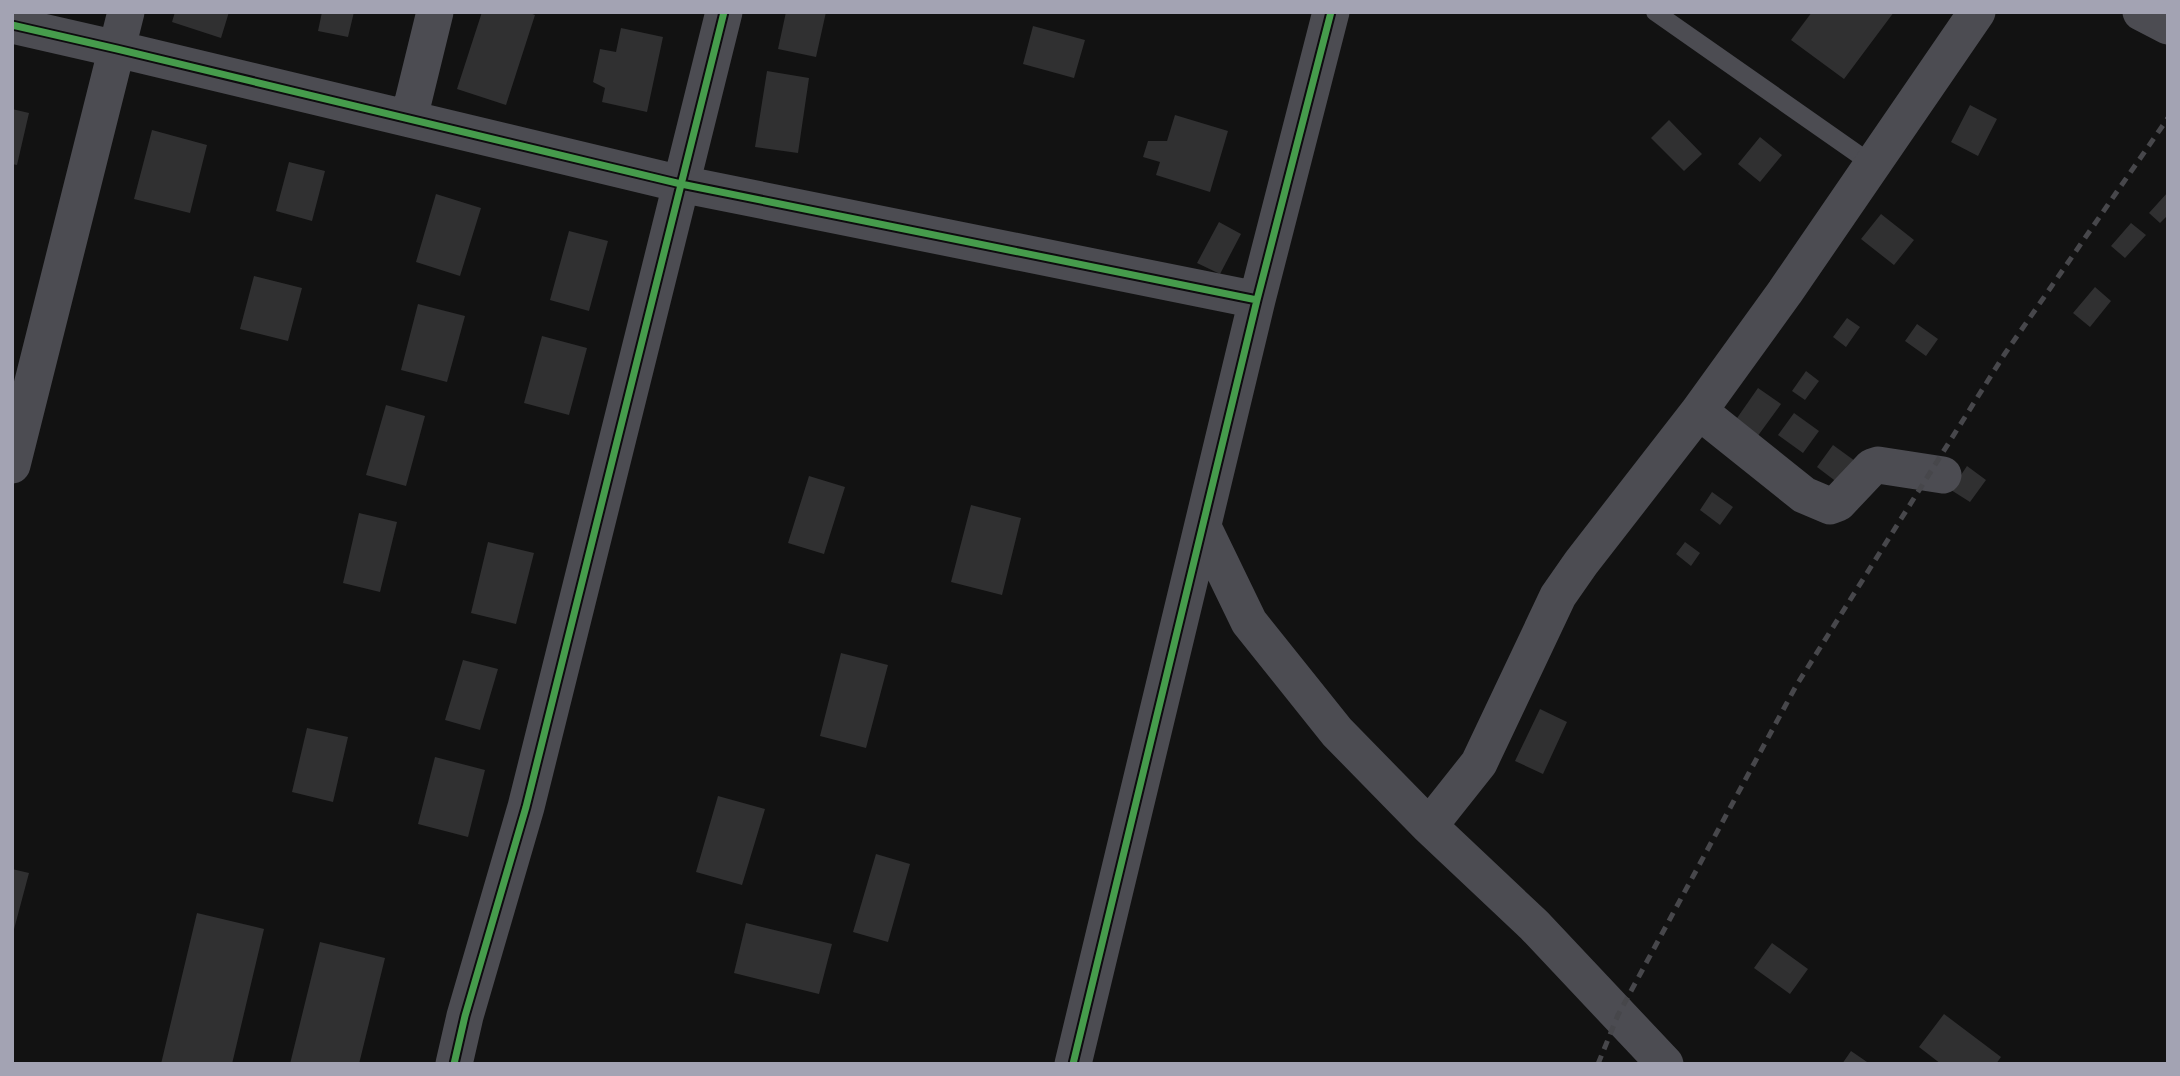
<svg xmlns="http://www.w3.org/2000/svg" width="2180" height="1076" viewBox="0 0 2180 1076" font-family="Helvetica,sans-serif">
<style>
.building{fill:#303031}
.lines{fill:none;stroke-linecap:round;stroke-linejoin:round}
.lane{stroke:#4c4c52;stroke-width:18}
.street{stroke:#4c4c52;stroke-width:37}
.rail{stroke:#47474b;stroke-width:5;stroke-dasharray:9 7;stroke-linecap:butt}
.cycleway-casing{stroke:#0d0c0e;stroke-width:11}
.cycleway{stroke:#469c4c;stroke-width:7}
</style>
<rect width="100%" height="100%" fill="#121212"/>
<!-- building -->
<path class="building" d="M175 12H229L221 38 172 22Z
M322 12H354L348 37 318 31Z
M482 12H527L535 15 506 105 457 89Z
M786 12H826L816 57 778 49Z
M1812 12H1894L1844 79 1791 40Z
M1033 26 1085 40 1074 78 1023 64Z
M621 28 663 37 647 112 602 102 605 88 593 82 600 49 616 52Z
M767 71 809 78 798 153 755 147Z
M1970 105 1997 119 1978 156 1951 142Z
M12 109 29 113 17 165 12 164Z
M1175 115 1228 131 1210 192 1156 175 1160 162 1143 157 1148 141H1167Z
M1669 120 1702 154 1684 171 1651 138Z
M152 130 207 145 190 213 134 199Z
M1760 137 1782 155 1760 182 1738 164Z
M289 162 325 171 312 221 276 211Z
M2168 192V215L2160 223 2149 213Z
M436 194 481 208 460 276 416 262Z
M1881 214 1914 240 1894 265 1861 239Z
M1219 222 1241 234 1220 274 1197 263Z
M2131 223 2146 235 2125 258 2111 246Z
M569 231 608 241 589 311 550 300Z
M254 276 302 288 288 341 240 329Z
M2095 287 2111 301 2090 327 2073 313Z
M418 304 465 316 447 382 401 370Z
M1847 318 1860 327 1846 347 1833 337Z
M1917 324 1938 339 1926 356 1905 341Z
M542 336 587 348 569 415 524 403Z
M1806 371 1819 381 1805 400 1792 391Z
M1758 388 1781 404 1757 437 1735 421Z
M386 405 425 416 406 486 366 475Z
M1794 413 1819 431 1803 453 1778 435Z
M1833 445 1855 461 1838 483 1817 467Z
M1967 466 1986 480 1970 502 1951 490Z
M809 476 845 487 824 554 788 543Z
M1712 492 1733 507 1720 525 1700 510Z
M971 505 1021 518 1002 595 951 582Z
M359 513 397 522 380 592 343 583Z
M488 542 534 553 516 624 471 613Z
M1685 542 1700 553 1691 566 1676 554Z
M841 653 888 665 866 748 820 736Z
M463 660 498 669 480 730 445 720Z
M1540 709 1567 722 1543 774 1515 761Z
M307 728 348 737 333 802 292 792Z
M435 757 485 770 468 837 418 824Z
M718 796 765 809 742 885 696 872Z
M876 854 910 864 888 942 853 932Z
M12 869 29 873 13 933H12Z
M197 913 264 929 232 1064H161Z
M746 923 832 944 819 994 734 973Z
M320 942 385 958 359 1064H290Z
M1772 943 1808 969 1790 994 1754 968Z
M1944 1014 2001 1057 1996 1064H1941L1919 1047Z
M1851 1051 1870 1064H1842Z"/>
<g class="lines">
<!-- lane -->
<path class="lane" d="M1655 12 1872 164"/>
<!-- street -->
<path class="street" d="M2141 12 2168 26
M12 25 117 49 681 184 1257 300
M409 118 435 12
M1699 411 1804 495 1830 506 1838 503 1872 467 1878 465 1943 475
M12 465 126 12
M1203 527 1249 622 1337 732 1429 826 1534 925 1665 1064
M1429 826 1479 763 1558 596 1581 563 1699 411 1785 292 1977 12
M454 1064 465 1016 526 807 724 12
M1073 1064 1257 300 1331 12"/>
<!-- rail -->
<path class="rail" d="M1598 1064 1618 1015 1796 686 2004 355 2168 118"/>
<!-- cycleway casing -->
<g class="cycleway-casing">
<path id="cycleway" d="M12 25 117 49 681 184 1257 300
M454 1064 465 1016 526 807 724 12
M1073 1064 1257 300 1331 12"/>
</g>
<!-- cycleway -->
<use href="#cycleway" class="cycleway"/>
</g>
<!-- border -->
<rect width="2180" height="1076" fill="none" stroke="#a3a3b3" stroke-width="28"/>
</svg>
